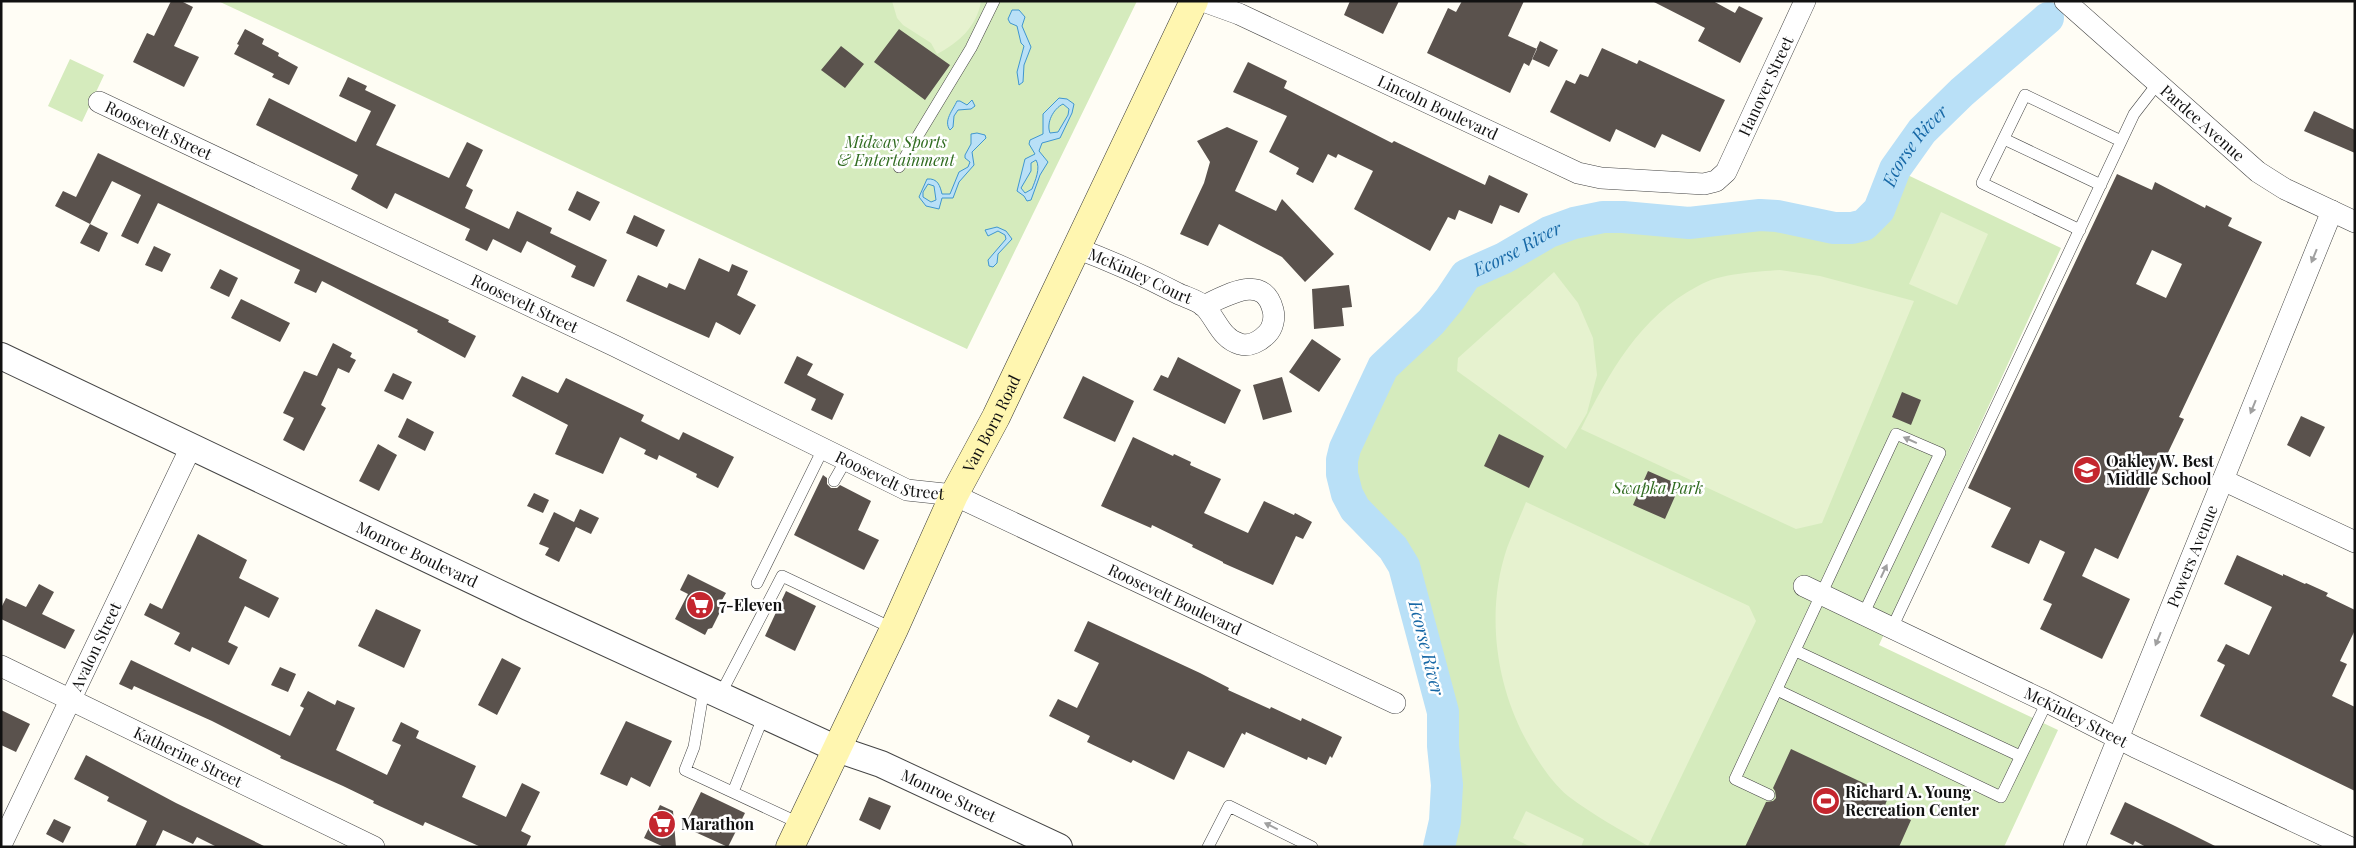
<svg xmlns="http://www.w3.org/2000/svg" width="2356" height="848" viewBox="0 0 2356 848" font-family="'Playfair Display',serif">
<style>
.green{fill:#d5ebbd}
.pitch{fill:#e6f2cf}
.water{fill:#b9e0f7;stroke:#3f96cf;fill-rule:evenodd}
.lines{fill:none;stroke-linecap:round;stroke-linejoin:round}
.river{stroke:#b9e0f7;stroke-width:32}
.building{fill:#5a524d;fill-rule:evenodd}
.service-casing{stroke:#444;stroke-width:12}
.minor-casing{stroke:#444;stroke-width:22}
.tertiary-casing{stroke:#444;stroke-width:28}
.secondary-casing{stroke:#333;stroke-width:29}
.service{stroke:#fff;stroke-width:11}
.minor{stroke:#fff;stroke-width:21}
.tertiary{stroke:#fff;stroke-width:26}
.secondary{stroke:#fff6b0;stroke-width:28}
.oneway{fill:#a0a0a0}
.labels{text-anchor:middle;stroke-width:5;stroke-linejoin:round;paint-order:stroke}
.street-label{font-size:16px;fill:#111;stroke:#fff}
.park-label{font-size:16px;font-style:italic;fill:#2f6b1f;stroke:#fff}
.poi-label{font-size:16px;font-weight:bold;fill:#111;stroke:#fff;text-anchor:start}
.water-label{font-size:18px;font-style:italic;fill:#1768a6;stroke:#fff}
</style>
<rect width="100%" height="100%" fill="#fffdf5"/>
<!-- green -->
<path class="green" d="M218 1H1137L967 349Z
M70 59 104 75 82 122 48 106Z
M1895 169 2061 248 1879 645 2058 730 2004 847H1439L1445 821 1447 785 1443 746V712L1404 566 1393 548 1355 509 1347 494 1342 474V460L1345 448 1383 367 1417 338 1450 299 1466 275 1477 269 1504 258 1549 232 1574 223 1603 217H1623L1689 223 1760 215 1777 216 1834 228H1852L1864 225 1879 210Z"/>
<!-- pitch -->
<path class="pitch" d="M892 1H981C977 27 958 43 937 54L931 43 903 25 897 18Z
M1941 212 1988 234 1957 305 1909 284Z
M1780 270 1820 276 1914 301 1822 523 1796 529 1581 429C1609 373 1640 316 1698 286 1720 273 1755 272 1780 270Z
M1554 272 1578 303 1593 338 1597 375 1587 413 1566 449 1457 371 1458 358Z
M1526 502 1749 606 1756 621 1648 846C1621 830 1593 815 1568 796 1550 781 1536 758 1525 738 1495 681 1486 610 1507 548 1513 532 1520 517 1526 502Z
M1526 811 1584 839 1581 847H1531L1513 838Z"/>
<!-- water -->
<path class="water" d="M1012 10H1019L1025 17 1022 26 1031 47 1024 65 1023 82 1019 85 1017 72 1024 46 1021 43 1017 26 1010 23 1008 19Z
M1059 98 1067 99 1074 104 1072 113 1060 138 1042 143 1039 151 1048 162 1040 175 1031 200 1027 201 1024 196 1017 191 1025 159 1035 154 1029 144 1030 140 1043 134V114ZM1063 104 1069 109 1068 115 1058 132 1050 133C1046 123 1053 109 1063 104ZM1036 160C1041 168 1035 181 1032 189L1025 193 1021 188 1031 171V163Z
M972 100 975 106 971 109 958 110 954 116 953 127 950 130C943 121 953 110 957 101H960L967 105Z
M977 133 985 135 986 138 972 152 974 165 959 182 953 198H942L939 209 926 206 919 197 927 179C938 178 940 186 942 194H950L959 172 968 167 970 162 965 158V155L971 144V134ZM928 184 934 186 936 200 931 202 923 197V192Z
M997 227 1006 231 1012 239 998 254 997 263 993 267 989 266 988 260 1006 239 1005 235 998 231 988 236 985 230Z"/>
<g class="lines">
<!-- river -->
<path class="river" id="s1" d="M1439 847 1445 821 1447 785 1443 746V712L1404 566 1393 548 1355 509 1347 494 1342 474V460L1345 448 1383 367 1431 322 1450 299 1466 275 1504 258 1549 232 1574 223 1603 217H1623L1689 223 1760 215 1777 216 1834 228H1852L1864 225 1879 210 1895 169 1922 131 1962 92 2048 18"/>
</g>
<!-- building -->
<path class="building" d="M171 1H181L193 7 174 46 199 57 184 87 133 62 147 33 154 36Z
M1350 1H1399L1383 34 1344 15Z
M1462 1H1524L1508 36 1537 49 1529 66 1524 63 1510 93 1427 53 1448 8 1456 12Z
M1652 1H1713L1735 13 1739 6 1763 18 1740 63 1698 41 1705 28Z
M245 29 264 39 262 44 279 53 278 56 298 67 289 85 272 77 274 74 234 54 239 45 237 44Z
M899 29 950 65 925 100 874 62Z
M1540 41 1558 50 1549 67 1532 59Z
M841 46 864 64 845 88 821 70Z
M1602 48 1637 64 1639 60 1725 100 1700 152 1662 134 1655 148 1616 129 1610 142 1550 112 1566 80 1575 84 1580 74 1588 77Z
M1248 62 1287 81 1284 88 1392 143 1394 141 1485 185 1489 175 1528 194 1519 213 1500 205 1492 224 1459 210 1455 220 1448 217 1430 251 1354 209 1373 171 1338 154 1336 158 1328 154 1313 183 1296 174 1299 168 1269 152 1287 116 1233 92Z
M348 77 367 86 365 90 396 105 376 145 449 178 467 142 483 150 466 186 473 190 465 208 509 229 517 211 552 228 550 233 607 260 594 287 571 277 576 266 527 241 521 253 493 239 487 251 465 240 470 229 395 193 387 209 351 189 358 175 256 125 269 98 356 142 371 111 339 96Z
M2314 111 2355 130V153L2304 131Z
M1227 127 1258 141 1235 191 1276 211 1282 199 1334 254 1305 282 1282 257 1219 224 1208 246 1180 234 1204 183 1210 162 1197 141Z
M98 153 449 320 448 322 476 336 465 358 417 332 418 330 322 281 316 293 294 283 300 270 158 203 138 244 121 236 141 195 112 181 90 224 108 233 99 252 80 243 90 224 55 206 63 191 76 197Z
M2117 174 2152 190 2155 182 2205 208 2206 205 2232 218 2228 226 2262 242 2179 417 2184 419 2163 463 2162 462 2118 559 2095 548 2082 576 2130 599 2102 659 2040 629 2052 604 2043 600 2065 552 2040 540 2029 564 1991 547 2011 508 1968 488ZM2152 250 2182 264 2166 298 2136 284Z
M577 191 600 202 590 221 568 210Z
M634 215 665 230 657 247 626 233Z
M154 246 171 254 162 272 145 265Z
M699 258 729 272 732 264 748 271 737 295 756 305 740 335 716 322 709 338 626 301 638 275 667 288 669 283 685 290Z
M220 269 238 278 229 297 210 288Z
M1349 285 1352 307 1342 308 1344 326 1314 329 1312 289Z
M241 299 290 323 280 342 231 318Z
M1312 339 1341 359 1319 392 1289 372Z
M333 343 352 353 350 357 356 360 349 373 338 368 321 405 326 408 304 451 283 440 294 418 283 413 304 371 317 376Z
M797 356 813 364 807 375 844 394 832 420 811 410 816 399 784 383Z
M1178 357 1241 390 1225 424 1153 390 1161 375 1168 378Z
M393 373 412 382 403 400 384 391Z
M522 376 558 393 566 378 644 415 641 421 679 440 683 432 734 457 718 488 696 477 697 474 659 455 657 460 644 454 646 450 620 437 603 474 555 454 568 425 512 396Z
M1083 376 1134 401 1115 442 1063 418Z
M1282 377 1292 412 1263 420 1253 385Z
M1902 392 1921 400 1911 425 1892 417Z
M2301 416 2325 427 2310 457 2287 445Z
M407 418 434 432 425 451 398 437Z
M1499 434 1544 456 1529 488 1484 466Z
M1133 437 1173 456 1174 454 1191 462 1190 465 1221 479 1204 513 1248 533 1264 501 1294 515 1295 513 1312 522 1303 539 1296 536 1273 585 1223 563V562L1192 547 1193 545 1152 525 1151 528 1101 506Z
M378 444 397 455 379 491 359 481Z
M1648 471 1680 485 1665 519 1633 505Z
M823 475 827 478V484L831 488H837L840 485 871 501 858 530 879 540 864 570 794 535Z
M534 493 549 500 543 513 527 506Z
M580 509 599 518 591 534 576 527 559 562 545 555 549 548 539 544 554 512 574 522Z
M198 534 247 560 239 578 279 598 269 618 245 606 228 642 238 647 229 665 192 647 190 652 174 644 180 633 144 615 150 603 162 609Z
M2237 555 2283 576V574L2305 584 2306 583 2328 593 2326 596 2355 610V630L2340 661 2347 664 2332 696 2355 707V791L2200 716 2225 665 2217 661 2226 644 2249 655 2272 607 2224 584Z
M688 574 726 593 722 600 724 604 712 628 708 629 705 635 675 619 688 594 680 590Z
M39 584 54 592 42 614 75 630 65 649 1 619V608L6 598 26 607Z
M786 591 816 606 795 651 765 636Z
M376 609 421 630 404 668 358 646Z
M1088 621 1200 673 1229 688 1228 690 1270 709 1271 707 1301 721 1302 718 1342 737 1332 758 1330 756 1326 765 1308 757 1307 760 1246 732 1245 735 1242 733 1224 768 1188 751 1174 780 1133 760 1131 763 1087 742 1090 736 1049 716 1058 699 1077 708 1099 663 1074 651Z
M502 658 521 668 497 715 478 705Z
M131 660 290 736 304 708 300 706 308 691 335 705 337 700 355 708 336 750 387 775 401 745 392 741 401 722 419 731 416 738 476 766 462 797 506 817 522 783 540 792 521 831 531 836 526 847H481L425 822 423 826 373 803 374 801 343 786 280 758 281 756 212 721 134 686 132 690 119 684Z
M280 667 296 674 288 692 271 685Z
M1 710 30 724 16 752 1 745Z
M626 721 672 741 650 787 631 777 627 786 600 774Z
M1791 749 1889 795 1884 808 1911 820 1899 847H1745L1766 802 1773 801 1776 798 1775 791 1773 788Z
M86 755 176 803 266 847H217L197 837 193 844 163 830 155 847H135L147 821 107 801 109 797 74 779Z
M701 792 745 813 728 847 684 827Z
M869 797 891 806 880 830 859 820Z
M2125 802 2175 826 2217 847H2146L2135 841 2133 845 2110 834Z
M660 805 673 811 676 847H664L644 838Z
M54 819 71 827 63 843 46 834Z"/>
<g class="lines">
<!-- service casing -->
<g class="service-casing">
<path id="service" d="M2004 139 2101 185
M899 167 971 48 994 1
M2080 230 1982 183 2025 95 2121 141
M834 481 846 460
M757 583 823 449
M1892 628 2134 114 2158 83
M1796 651 2020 756
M704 688 694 747 685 770 801 824
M1777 690 2001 797 2047 702
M720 695 782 576 894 629
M733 792 764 715
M1769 795 1735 779 1896 434 1940 453 1863 615
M1208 847 1229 806 1312 847"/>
</g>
<!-- minor casing -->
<g class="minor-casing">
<g id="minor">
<path id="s2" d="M1203 1 1239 14 1578 173 1601 178 1704 184 1716 181 1726 172 1805 1"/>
<path id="s3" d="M2065 1 2258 172 2285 189 2355 222"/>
<path id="s4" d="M99 102 615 346 907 490 954 495 1395 703"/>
<path id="s5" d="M1076 248C1111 261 1144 276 1177 293 1185 297 1197 300 1204 306 1216 318 1221 339 1240 344 1250 347 1260 341 1267 334 1273 328 1275 318 1273 310 1263 271 1225 297 1203 306"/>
<path d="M2223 480 2355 542"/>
<path id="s6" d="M1804 586 2047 702 2135 747 2349 847"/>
<path id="s7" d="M1 666 374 847"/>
<path id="s8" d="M1 845 191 447"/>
<path id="s9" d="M2074 847 2332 211"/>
</g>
</g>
<!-- tertiary casing -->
<g class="tertiary-casing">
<g id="tertiary">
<path id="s10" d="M1 356 528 607 837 749 881 764 1059 847"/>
</g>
</g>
<!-- secondary casing -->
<g class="secondary-casing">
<g id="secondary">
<path id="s11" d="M790 847 894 629 954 495 996 417 1194 1"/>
</g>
</g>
<!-- service -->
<use href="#service" class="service"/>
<!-- minor -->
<use href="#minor" class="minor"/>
<!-- tertiary -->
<use href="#tertiary" class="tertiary"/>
<!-- secondary -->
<use href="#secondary" class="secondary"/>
</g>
<!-- one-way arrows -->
<defs><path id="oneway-solid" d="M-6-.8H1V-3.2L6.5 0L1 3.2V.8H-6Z" transform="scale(1.25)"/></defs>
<g class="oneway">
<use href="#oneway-solid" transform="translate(2314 256) rotate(112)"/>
<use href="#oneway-solid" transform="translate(2253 407) rotate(112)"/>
<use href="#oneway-solid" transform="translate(1910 440) rotate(-156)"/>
<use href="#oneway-solid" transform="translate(1884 571) rotate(-65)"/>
<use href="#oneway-solid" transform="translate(2158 639) rotate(112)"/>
<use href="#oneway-solid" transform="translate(1271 826) rotate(-154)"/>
</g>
<!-- icons -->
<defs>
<g id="school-disc" transform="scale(1.4375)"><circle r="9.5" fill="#c4262e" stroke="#fff"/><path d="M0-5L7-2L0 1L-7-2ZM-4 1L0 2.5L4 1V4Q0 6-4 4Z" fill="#fff"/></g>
<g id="supermarket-disc" transform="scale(1.4375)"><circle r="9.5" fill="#c4262e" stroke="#fff"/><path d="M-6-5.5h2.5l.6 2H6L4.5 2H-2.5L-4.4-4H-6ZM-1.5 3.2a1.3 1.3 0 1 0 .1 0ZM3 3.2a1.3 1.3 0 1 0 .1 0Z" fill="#fff"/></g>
<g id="stadium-disc" transform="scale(1.4375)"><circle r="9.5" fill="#c4262e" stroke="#fff"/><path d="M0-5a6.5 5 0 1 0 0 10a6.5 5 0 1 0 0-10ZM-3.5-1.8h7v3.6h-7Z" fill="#fff"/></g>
</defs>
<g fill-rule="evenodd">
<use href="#school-disc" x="2087" y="470"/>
<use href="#supermarket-disc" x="700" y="605"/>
<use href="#stadium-disc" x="1826" y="801"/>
<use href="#supermarket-disc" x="662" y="824"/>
</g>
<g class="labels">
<!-- street labels -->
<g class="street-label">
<text dy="6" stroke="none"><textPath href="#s2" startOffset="660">Hanover Street</textPath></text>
<text dy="6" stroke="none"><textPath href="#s2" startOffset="258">Lincoln Boulevard</textPath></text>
<text dy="6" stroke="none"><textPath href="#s3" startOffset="184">Pardee Avenue</textPath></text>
<text dy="6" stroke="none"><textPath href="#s4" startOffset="66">Roosevelt Street</textPath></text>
<text dy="6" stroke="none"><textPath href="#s5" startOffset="70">McKinley Court</textPath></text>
<text dy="6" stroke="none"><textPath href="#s4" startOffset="471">Roosevelt Street</textPath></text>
<text dy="6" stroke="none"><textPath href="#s11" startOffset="469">Van Born Road</textPath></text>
<text dy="6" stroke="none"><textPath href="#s4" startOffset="876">Roosevelt Street</textPath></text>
<text dy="6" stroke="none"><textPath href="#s10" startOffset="461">Monroe Boulevard</textPath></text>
<text dy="6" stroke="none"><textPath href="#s9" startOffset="314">Powers Avenue</textPath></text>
<text dy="6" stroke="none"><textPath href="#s4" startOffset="1188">Roosevelt Boulevard</textPath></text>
<text dy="6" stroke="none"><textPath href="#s8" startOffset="220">Avalon Street</textPath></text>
<text dy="6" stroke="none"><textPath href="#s6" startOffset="302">McKinley Street</textPath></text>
<text dy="6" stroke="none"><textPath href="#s7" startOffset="208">Katherine Street</textPath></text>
<text dy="6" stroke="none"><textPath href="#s10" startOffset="1045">Monroe Street</textPath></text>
</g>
<!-- park labels -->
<g class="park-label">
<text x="896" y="148">Midway Sports<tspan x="896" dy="18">&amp; Entertainment</tspan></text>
<text x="1658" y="494">Swapka Park</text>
</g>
<!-- poi labels -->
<g class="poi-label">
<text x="2106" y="467">Oakley W. Best<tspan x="2106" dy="18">Middle School</tspan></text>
<text x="719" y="611">7-Eleven</text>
<text x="1845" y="798">Richard A. Young<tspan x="1845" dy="18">Recreation Center</tspan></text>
<text x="681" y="830">Marathon</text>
</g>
<!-- water labels -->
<g class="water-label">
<text dy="6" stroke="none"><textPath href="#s1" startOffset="1149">Ecorse River</textPath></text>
<text dy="6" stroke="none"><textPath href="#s1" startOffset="698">Ecorse River</textPath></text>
<text transform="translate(1426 648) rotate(76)" y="6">Ecorse River</text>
</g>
</g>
<!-- border -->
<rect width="2356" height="848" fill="none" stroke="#111111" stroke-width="5"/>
</svg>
